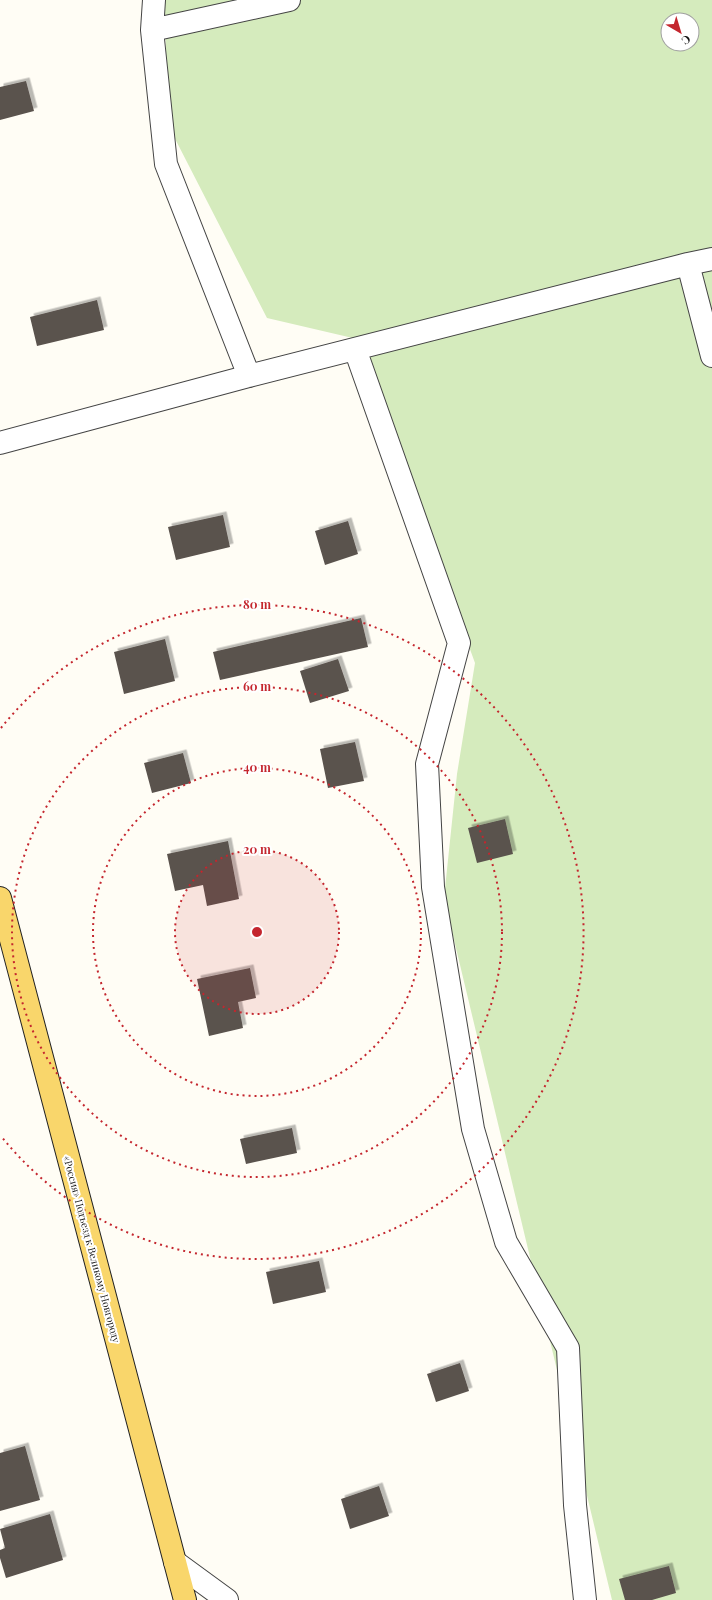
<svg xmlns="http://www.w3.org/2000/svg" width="712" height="1600" viewBox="0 0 712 1600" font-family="'Playfair Display',serif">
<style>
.green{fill:#d5ebbd;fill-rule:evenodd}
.building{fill:#5a524d;filter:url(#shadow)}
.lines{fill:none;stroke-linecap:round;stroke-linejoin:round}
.minor-casing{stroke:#444;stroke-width:24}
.major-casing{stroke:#222;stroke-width:24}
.minor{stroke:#fff;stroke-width:22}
.major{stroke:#f9d66b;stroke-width:22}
.ring{fill:none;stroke:#c4262e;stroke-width:2;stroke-dasharray:2 4}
.labels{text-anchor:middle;stroke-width:4;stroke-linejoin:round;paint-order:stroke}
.street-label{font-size:10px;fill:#111;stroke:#fff}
.centre{fill:#c4262e;stroke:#fff;stroke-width:2}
.ring-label{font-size:12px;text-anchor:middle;font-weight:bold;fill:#c4262e;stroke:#fff;stroke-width:4;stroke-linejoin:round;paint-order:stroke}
</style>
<defs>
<filter id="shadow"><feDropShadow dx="3.5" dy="-3.5" stdDeviation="0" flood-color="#0004"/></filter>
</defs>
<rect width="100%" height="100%" fill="#fffdf5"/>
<!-- green -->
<path class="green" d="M164 0H712V1600H612L444 898 457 774 475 663 357 339 267 318 169 127ZM668 20H692V44H668Z"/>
<!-- building -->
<path class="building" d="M26 81 34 111 0 120V87Z
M97 300 104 330 37 346 30 317Z
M223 515 230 547 176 560 168 527Z
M348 521 358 554 325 565 315 531Z
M361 618 368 647 220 680 213 652Z
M165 639 175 681 124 694 114 652Z
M338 659 349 691 310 703 300 671Z
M355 742 364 781 328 788 320 749Z
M183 753 191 783 152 793 144 763Z
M505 819 513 854 477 863 468 828Z
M228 841 239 899 207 906 203 885 175 891 167 854Z
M250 968 256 998 238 1002 243 1028 209 1036 197 979Z
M292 1128 297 1153 246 1164 240 1139Z
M319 1261 326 1292 273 1304 266 1272Z
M460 1363 469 1391 436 1402 427 1374Z
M25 1446 40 1500 0 1511V1453Z
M379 1486 389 1516 350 1529 341 1499Z
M50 1514 63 1560 6 1578 0 1558V1550L5 1548 0 1529Z
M669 1566 676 1593 652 1600H625L619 1579Z"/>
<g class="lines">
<!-- minor casing -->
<g class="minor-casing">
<path id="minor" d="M154 0 152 30 166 164 249 376
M152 30 289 0
M688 264 712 356
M355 349 459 643 427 764 433 887 473 1129 506 1242 568 1348 575 1505 585 1600
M0 443 249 376 688 264 712 259
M175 1562 227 1600"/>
</g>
<!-- major casing -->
<g class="major-casing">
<path id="major" d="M0 898 185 1600"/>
</g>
<!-- minor -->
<use href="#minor" class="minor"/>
<!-- major -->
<use href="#major" class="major"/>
</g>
<!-- distance rings -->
<circle cx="257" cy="932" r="82" fill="#c4262e" fill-opacity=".12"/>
<g class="ring">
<circle cx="257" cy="932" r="82"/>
<circle cx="257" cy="932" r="164"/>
<circle cx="257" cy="932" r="245"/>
<path d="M1 728A327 327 0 1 1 1 1136"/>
</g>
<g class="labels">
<!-- street labels -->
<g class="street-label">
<text transform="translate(92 1249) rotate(75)" y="4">«Россия» Подъезд к Великому Новгороду</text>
</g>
</g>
<circle cx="257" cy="932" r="6" class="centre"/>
<g class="ring-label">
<text x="257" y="609">80 m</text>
<text x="257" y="691">60 m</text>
<text x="257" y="772">40 m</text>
<text x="257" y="854">20 m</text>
</g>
<!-- north arrow -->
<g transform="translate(680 32) rotate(142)"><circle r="19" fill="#ffffff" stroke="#a0a0a0"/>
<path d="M0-3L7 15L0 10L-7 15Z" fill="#c4262e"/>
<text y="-6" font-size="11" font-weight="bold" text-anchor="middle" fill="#111111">С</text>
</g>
</svg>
